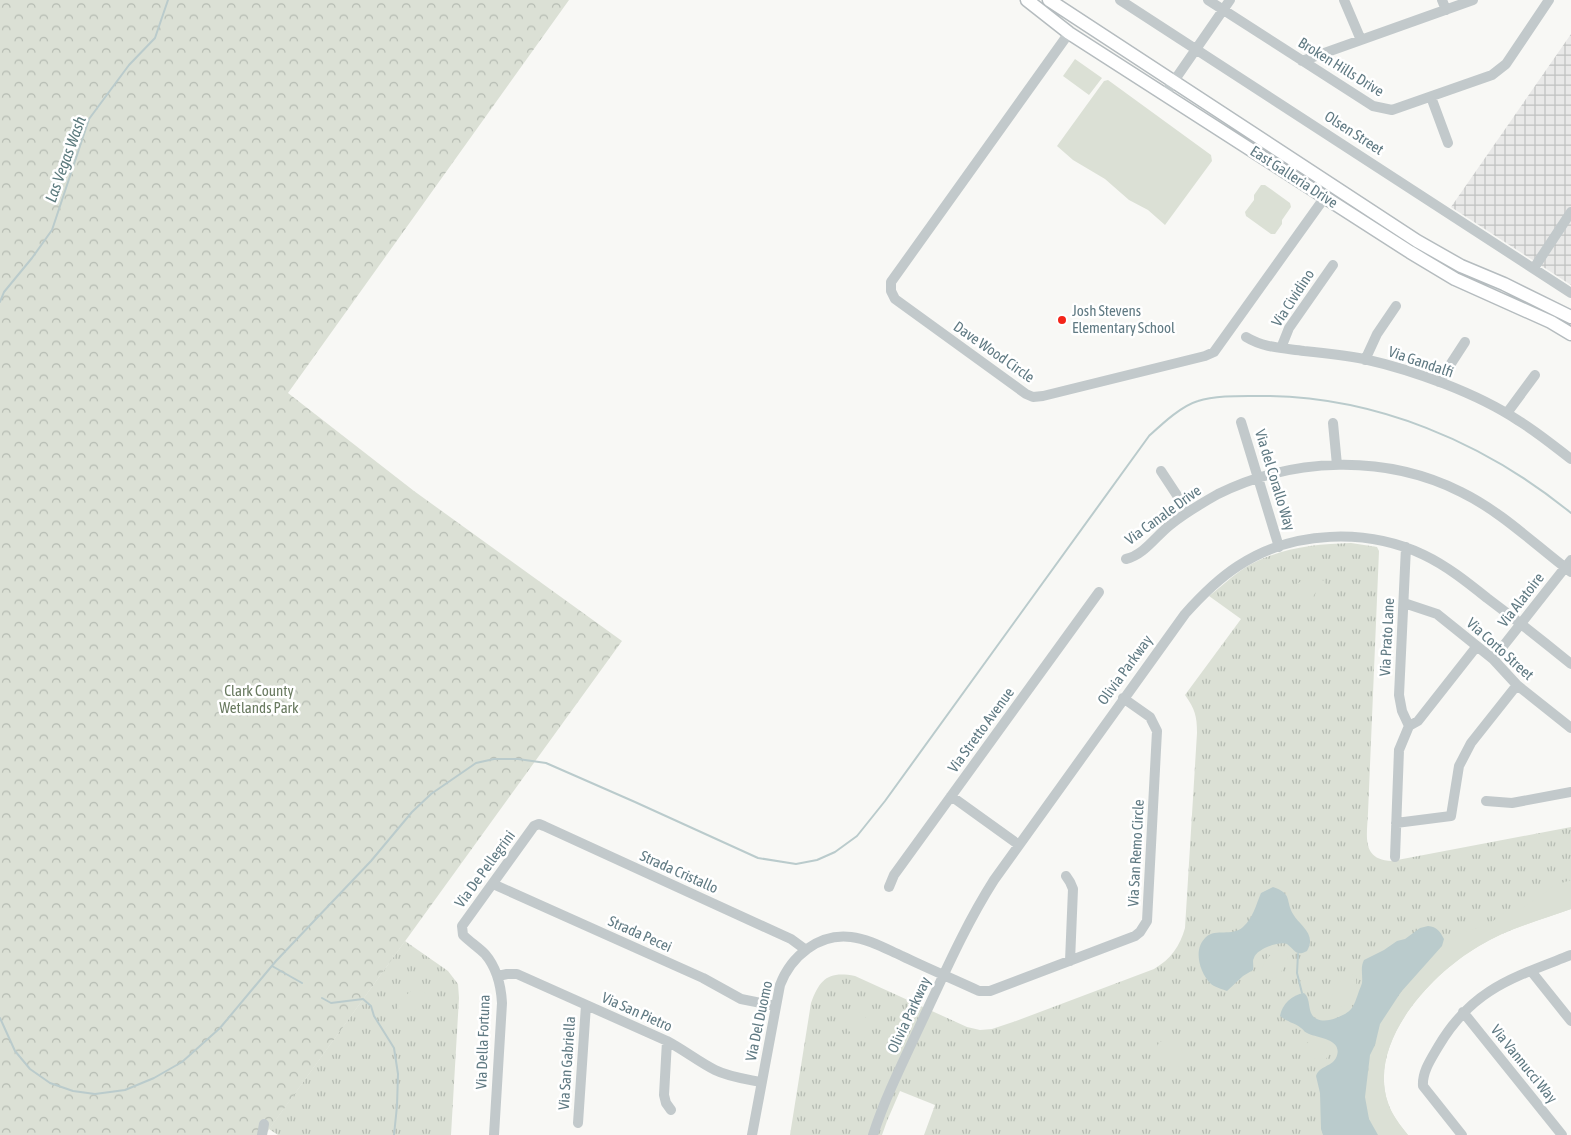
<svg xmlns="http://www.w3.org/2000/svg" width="1571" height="1135" viewBox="0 0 1571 1135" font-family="'Asap Condensed',sans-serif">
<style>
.industrial{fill:url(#industrial-grid)}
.grass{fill:url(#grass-tufts)}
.park{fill:url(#park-crowns)}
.garden{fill:#dbe0d5}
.water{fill:#bacbcc}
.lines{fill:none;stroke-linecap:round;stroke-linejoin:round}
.stream{stroke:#bacbcc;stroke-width:2}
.major-casing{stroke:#b5bcbf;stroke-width:15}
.minor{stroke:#c2c9cb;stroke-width:10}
.major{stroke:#fff;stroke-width:12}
.poi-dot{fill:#f42419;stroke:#fff;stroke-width:2}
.labels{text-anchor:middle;stroke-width:5;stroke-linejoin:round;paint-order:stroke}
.street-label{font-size:15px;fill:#607a83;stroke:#fff}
.poi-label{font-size:15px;fill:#607a83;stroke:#fff;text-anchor:start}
.park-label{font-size:15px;fill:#697a60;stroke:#fff}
.water-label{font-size:16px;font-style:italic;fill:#5b7a7d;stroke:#fff}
</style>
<defs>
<pattern id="industrial-grid" width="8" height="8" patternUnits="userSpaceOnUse" patternTransform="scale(1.25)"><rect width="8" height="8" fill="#e9e9e8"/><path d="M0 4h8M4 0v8" fill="none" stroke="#c0c2c1"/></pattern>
<pattern id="grass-tufts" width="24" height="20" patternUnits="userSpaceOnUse" patternTransform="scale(1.25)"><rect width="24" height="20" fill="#dbe0d5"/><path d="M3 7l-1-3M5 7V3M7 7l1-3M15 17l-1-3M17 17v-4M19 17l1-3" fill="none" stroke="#b5bbb2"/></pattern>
<pattern id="park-crowns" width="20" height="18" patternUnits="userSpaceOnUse" patternTransform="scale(1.25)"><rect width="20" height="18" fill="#dbe0d5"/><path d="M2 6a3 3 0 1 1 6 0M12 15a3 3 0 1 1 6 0" fill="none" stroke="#b5bbb2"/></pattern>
</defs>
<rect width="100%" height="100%" fill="#f8f8f5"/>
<!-- industrial -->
<path class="industrial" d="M1571 34V285L1451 207Z"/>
<!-- grass -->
<path class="grass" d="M1351 543 1377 547 1379 551 1368 813C1367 836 1361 860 1392 861L1571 827V909C1541 920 1507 929 1479 946 1431 974 1367 1042 1388 1103 1392 1115 1400 1125 1408 1135H924L935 1105 900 1091 887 1121 882 1135H790L811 1003C820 979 828 971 855 976L967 1027 980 1030 992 1029 1016 1021 1154 969C1171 959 1180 946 1185 928L1197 733C1197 716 1195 709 1185 695L1241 619 1209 596C1221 587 1233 575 1246 567 1278 548 1315 544 1351 543Z
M405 941 448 971 458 984 459 998 451 1135H278L269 1129Z"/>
<!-- park -->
<path class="park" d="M0 0H569L288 393 414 491 622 641 265 1135H0Z"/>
<!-- garden -->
<path class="garden" d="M1075 59 1102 78 1089 95 1063 76Z
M1108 80 1211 155 1212 161 1165 225 1148 210 1129 200 1105 179 1073 160 1057 146 1104 81Z
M1261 185H1265L1290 203 1291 207 1282 220V224L1275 234H1271L1246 216 1245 212 1254 200V195Z
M1316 577 1324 581 1327 587 1317 590 1313 597 1304 601 1297 598C1290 583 1303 579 1316 577Z
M1571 880V909C1541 920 1507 929 1479 946 1431 974 1367 1042 1388 1103 1392 1115 1400 1125 1408 1135H1378L1369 1119 1365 1098 1370 1055 1375 1045 1380 1024 1401 992 1437 952 1444 939 1446 942 1461 933 1489 924 1506 911 1523 908 1555 885Z
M1279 950H1283L1288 954C1289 962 1280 975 1274 979L1267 978 1261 973C1262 963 1270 953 1279 950Z
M1352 974 1355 975C1360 987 1350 1012 1335 1006L1332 998 1334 985Z
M412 990C419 990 424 991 429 996L428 1001 413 1012H400L397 1007 398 1002Z
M852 1008 857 1010 866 1018V1035L863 1041 856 1040C848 1032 839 1015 852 1008Z
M1172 1037 1177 1041 1186 1058 1184 1063 1180 1067 1175 1066 1157 1049C1157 1040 1166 1040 1172 1037Z
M1312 1039 1320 1040 1328 1047 1329 1054 1326 1059C1316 1061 1304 1056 1305 1045Z"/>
<!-- water -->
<path class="water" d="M1273 887C1293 894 1285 900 1293 914 1300 926 1317 934 1307 951 1296 957 1295 950 1287 944 1279 941 1256 949 1254 958 1252 961 1254 966 1253 970L1243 976 1227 991C1222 989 1214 987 1210 983 1199 971 1193 949 1206 937 1216 928 1232 937 1243 927 1253 918 1256 905 1261 893Z
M1428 926C1437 927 1440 931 1444 939L1442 946 1401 992 1380 1024 1375 1045 1370 1055 1365 1097 1369 1119 1378 1135H1323L1321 1129 1320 1093 1316 1076C1319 1066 1331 1067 1336 1058 1345 1038 1315 1038 1307 1033 1303 1031 1305 1031 1301 1028 1295 1023 1287 1022 1280 1016 1282 1004 1292 995 1304 993 1312 999 1306 1014 1317 1019 1323 1022 1331 1020 1336 1018 1352 1012 1353 1008 1358 994 1359 990 1361 987 1362 983 1363 975 1360 968 1364 960L1384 950 1397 941 1405 939 1420 928Z"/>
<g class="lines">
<!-- stream -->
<path class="stream" d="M0 302 4 292 32 258 52 230 89 119 129 65 155 38 168 0
M1298 954 1297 973 1302 993
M272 966 302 983
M322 998 331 1003 363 999 371 1006 374 1016 394 1048 398 1074 397 1106 394 1135
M0 1018 15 1051 30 1069 50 1083 73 1091 95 1094 125 1090 154 1078 182 1062 220 1028 276 961 371 861 412 812 431 794 476 763 494 759H518L546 763 635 802 758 858 796 864 817 860 835 852 857 836 885 801 1149 436C1162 424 1181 406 1198 401 1215 395 1243 396 1262 396 1375 396 1484 442 1571 513"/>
<!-- major casing -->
<g class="major-casing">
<path id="major" d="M1027 0 1069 33 1410 252 1455 279 1551 322 1571 334
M1049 0 1417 241 1461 266 1504 284 1571 317"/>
</g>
<!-- minor -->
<path class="minor" d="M1120 0 1571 293
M1208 0 1373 106 1392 110 1492 75 1506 64 1549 0
M1344 0 1361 40
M1442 0 1446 10
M1069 33 891 282V291L895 299 1026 394 1033 397 1043 396 1205 356 1214 352 1325 197
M1302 61 1473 0
M1165 94 1230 0
M1431 97 1448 143
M1534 268 1571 212
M1246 337C1264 348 1283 348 1304 351 1324 353 1344 355 1364 359 1413 370 1477 393 1519 421 1537 432 1554 446 1571 459
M1281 348 1289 328 1333 265
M1365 360 1377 334 1396 306
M1439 382 1465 342
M1507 413 1535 375
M1241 422 1279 547
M1333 423 1337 465
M1161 471 1188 512
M1406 547 1399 695 1402 711 1409 726
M1126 559C1144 555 1156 536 1170 525 1185 513 1202 503 1218 494 1293 457 1385 454 1461 492 1502 512 1535 545 1571 572
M1404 603 1437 614 1493 659 1517 685 1571 728
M1493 659 1571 560
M1409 726 1418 721 1477 646
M951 796 1019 845
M1486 801 1512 803 1571 792
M1396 823 1451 816 1459 766 1471 743 1517 685
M1395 857 1399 750 1409 726
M1066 876 1070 882 1073 889 1070 961
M493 884 703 978 741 999 776 1006
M889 887 894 875 1099 592
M1531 971 1571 1021
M498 976 507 974H517L667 1041C684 1050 699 1062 715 1070 729 1077 746 1079 761 1082
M1463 1012 1562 1135
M667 1041 664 1095 666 1103 671 1110
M578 1123 586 1005
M262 1135 264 1124
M494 1135 502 1003C501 985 497 968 485 954 478 947 470 942 463 935L462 926 534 826 539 824 544 826 791 939 806 950
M752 1135 780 985C791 956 819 933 851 937 869 939 886 949 902 956 927 968 953 979 979 991H990L1135 936 1140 932 1147 921 1157 731 1150 717 1123 698
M873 1135C886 1095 905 1058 923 1019 945 972 966 924 994 880L1185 614C1201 596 1218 579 1238 566 1292 530 1367 528 1424 555 1447 566 1467 582 1487 598 1515 619 1543 641 1571 664
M1462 1135 1423 1086C1422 1072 1431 1059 1438 1047 1472 989 1512 978 1571 955"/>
<!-- major -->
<use href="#major" class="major"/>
</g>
<!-- markers -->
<circle class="poi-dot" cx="1062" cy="320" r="5"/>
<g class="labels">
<!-- street labels -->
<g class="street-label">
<text transform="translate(1341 67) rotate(32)" y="5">Broken Hills Drive</text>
<text transform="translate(1354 133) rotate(33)" y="5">Olsen Street</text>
<text transform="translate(1294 177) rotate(33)" y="5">East Galleria Drive</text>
<text transform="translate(1293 298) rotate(-57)" y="5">Via Cividino</text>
<text transform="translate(994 352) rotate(35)" y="5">Dave Wood Circle</text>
<text transform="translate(1421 362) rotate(19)" y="5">Via Gandalfi</text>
<text transform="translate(1275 480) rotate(73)" y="5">Via del Corallo Way</text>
<text transform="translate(1163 515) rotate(-36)" y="5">Via Canale Drive</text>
<text transform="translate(1521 600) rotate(-52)" y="5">Via Alatoire</text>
<text transform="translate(1387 637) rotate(-87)" y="5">Via Prato Lane</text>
<text transform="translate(1500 649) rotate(42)" y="5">Via Corto Street</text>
<text transform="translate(1125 670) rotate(-54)" y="5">Olivia Parkway</text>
<text transform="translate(981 730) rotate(-54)" y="5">Via Stretto Avenue</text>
<text transform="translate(1136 853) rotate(-87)" y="5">Via San Remo Circle</text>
<text transform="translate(485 869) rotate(-54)" y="5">Via De Pellegrini</text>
<text transform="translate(679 872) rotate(24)" y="5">Strada Cristallo</text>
<text transform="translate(640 934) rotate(24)" y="5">Strada Pecei</text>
<text transform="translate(637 1012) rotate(24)" y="5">Via San Pietro</text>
<text transform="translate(909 1015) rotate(-65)" y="5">Olivia Parkway</text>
<text transform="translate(759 1021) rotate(-78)" y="5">Via Del Duomo</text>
<text transform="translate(483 1042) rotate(-88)" y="5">Via Della Fortuna</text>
<text transform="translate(567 1063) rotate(-86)" y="5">Via San Gabriella</text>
<text transform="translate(1524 1064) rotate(51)" y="5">Via Vannucci Way</text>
</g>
<!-- poi labels -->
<g class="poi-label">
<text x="1072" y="316">Josh Stevens<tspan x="1072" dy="17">Elementary School</tspan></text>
</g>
<!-- park labels -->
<g class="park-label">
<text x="259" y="696">Clark County<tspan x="259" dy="17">Wetlands Park</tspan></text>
</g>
<!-- water labels -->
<g class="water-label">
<text transform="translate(65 159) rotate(-70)" y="6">Las Vegas Wash</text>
</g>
</g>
</svg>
